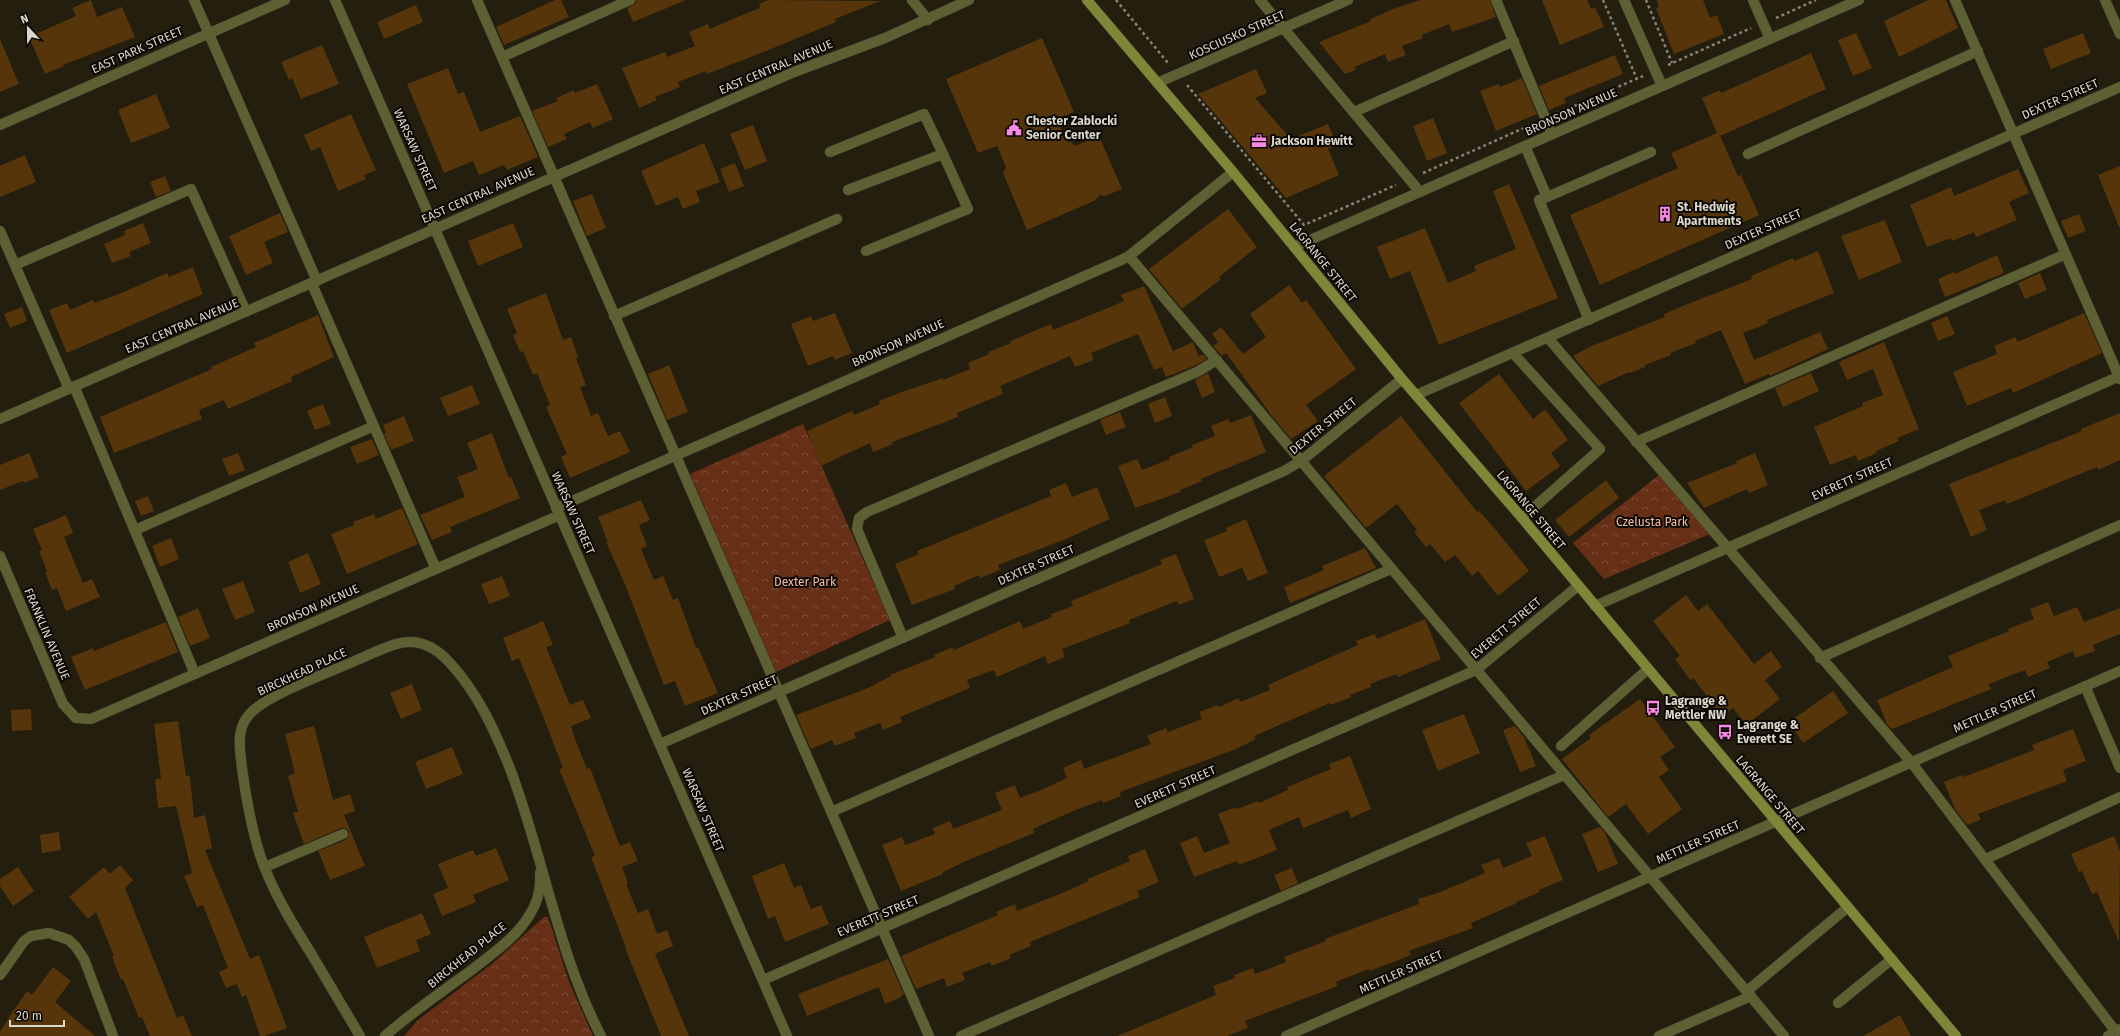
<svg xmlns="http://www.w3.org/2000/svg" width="2120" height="1036" viewBox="0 0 2120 1036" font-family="'Fira Sans',sans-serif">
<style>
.park{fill:url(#park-crowns)}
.building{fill:#56350b}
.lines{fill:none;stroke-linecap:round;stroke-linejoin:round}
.service-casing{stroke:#3e3829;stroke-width:11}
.minor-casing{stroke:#3e3829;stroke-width:11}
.tertiary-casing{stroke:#3e3829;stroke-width:11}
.secondary-casing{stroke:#3e3829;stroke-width:11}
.path{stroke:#868174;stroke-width:2.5;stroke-dasharray:3 3;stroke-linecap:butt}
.service{stroke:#5c6032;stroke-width:10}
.minor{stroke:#5c6032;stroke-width:10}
.tertiary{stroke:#5c6032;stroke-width:10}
.secondary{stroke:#7f8638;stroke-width:10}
.labels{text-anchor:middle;stroke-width:4;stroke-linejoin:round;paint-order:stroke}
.street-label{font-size:12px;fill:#dbd8cd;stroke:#0b0803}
.poi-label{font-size:12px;font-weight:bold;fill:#dbd8cd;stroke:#0b0803;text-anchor:start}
.park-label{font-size:12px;fill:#f5bda6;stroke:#0b0803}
</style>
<defs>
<pattern id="park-crowns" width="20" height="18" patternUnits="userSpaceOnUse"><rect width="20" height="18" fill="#672f16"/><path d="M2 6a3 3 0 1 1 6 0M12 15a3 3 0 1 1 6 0" fill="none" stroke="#7c4c37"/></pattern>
</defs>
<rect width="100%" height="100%" fill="#241e0e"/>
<!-- park -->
<path class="park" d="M803 424 890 620 776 672 690 474Z
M1659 475 1710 534 1604 579 1573 543Z
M544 917H548L569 982 593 1036H404L418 1020 493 963Z"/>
<!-- building -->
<path class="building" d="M91 0 97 17 122 7 135 37 63 65 64 66 45 74 29 37 76 16 72 8Z
M555 0H561L569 17 504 45 496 27Z
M636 0H686L633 22 627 8 635 4Z
M768 0 880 1 835 19 836 22 771 49 707 74 706 71 678 82 680 87 655 97 657 100 639 108 622 68 665 52 667 57 695 46 689 32 708 24 710 29 735 18 760 8 759 4Z
M1421 0H1490L1496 17 1452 32 1449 24 1422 35 1423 38 1402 46 1406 55 1388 62 1385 54 1355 67 1356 70 1345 74 1319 42 1371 21V19L1393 9Z
M1542 0H1587L1591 9 1595 7 1604 27 1560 45Z
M1657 0H1703L1710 18 1717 15 1724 34 1674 54 1656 8 1659 7Z
M1928 0H1946L1958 28 1899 57 1884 21Z
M416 5 423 22 384 39 377 22Z
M1856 33 1872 68 1853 76 1838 40Z
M2083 33 2091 53 2051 69 2043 49Z
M1042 38 1074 112 1057 119 1066 141 1071 142 1075 146 1099 136 1122 189 1105 196 1100 195 1094 201 1027 230 1003 173 1006 167 997 146 978 153 946 79Z
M0 39 19 84 0 92Z
M322 45 339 84 301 99 292 78 289 80 281 62Z
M1811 53 1826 89 1720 136 1738 176 1741 175 1759 215 1600 285 1570 215 1678 168 1671 153 1717 133 1702 98 1720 90 1721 93Z
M1615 55 1623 74 1564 98 1566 103 1549 110 1539 86Z
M448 68 458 94 464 92 480 132 520 116 538 157 507 170 504 165 479 175 473 161 444 173 407 84Z
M1256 69 1267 93 1255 98 1291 139 1328 124 1337 145 1328 149 1339 175 1286 198 1198 94Z
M1522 78 1537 114 1496 131 1480 91 1499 84 1500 87Z
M597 84 613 119 593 128 590 122 564 134 567 139 548 147 532 111 558 101 556 98 574 90 575 93Z
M156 94 170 128 131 143 118 110Z
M351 114 376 170 364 175 366 179 338 191 320 147 311 151 304 135Z
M1433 118 1447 153 1427 161 1413 126Z
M753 125 767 161 745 170 730 134Z
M704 143 720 182 696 191 700 202 683 209 678 197 656 206 641 171Z
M25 155 36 182 0 197V166Z
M735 163 744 186 729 192 720 169Z
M2120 166V227H2119L2098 175Z
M2018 169 2029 193 2009 202 2017 220 1976 237 1974 232 1952 241 1951 238 1927 247 1910 205 1951 187 1954 196Z
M165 176 171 191 156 197 150 182Z
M1509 184 1558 298 1439 345 1410 271 1390 279 1377 247 1425 228 1448 283 1476 271 1474 266 1516 249 1493 191Z
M592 194 606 228 587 236 573 201Z
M1228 209 1257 247 1219 277 1221 279 1182 309 1149 269Z
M280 213 288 232 264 242 273 263 246 275 229 236Z
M2079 214 2086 231 2068 238 2061 221Z
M1885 220 1902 262 1859 280 1841 236Z
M143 223 151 243 129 252 131 256 112 263 104 244 125 235 124 231Z
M513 223 523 247 478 266 468 241Z
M1818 251 1834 293 1767 320 1768 323 1743 333 1754 360 1820 332 1828 349 1770 376 1769 374 1745 384 1721 330 1695 341 1696 343 1670 353 1671 355 1645 365V367L1630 373 1629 372 1598 386 1573 356 1589 347 1665 317 1664 314 1685 305 1752 279 1751 276 1793 258 1794 261Z
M1997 255 2004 273 1945 297 1938 279 1954 272 1955 274Z
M193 267 203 294 67 353 49 310 67 303 70 310 93 300 94 303 119 294 167 273 169 277Z
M2040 273 2047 290 2025 299 2018 283Z
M1289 285 1302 303 1306 300 1356 369 1306 405 1318 421 1291 439 1272 416 1226 353 1222 356 1213 346 1218 342 1212 334 1221 327 1243 354 1266 337 1250 314Z
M1144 286 1173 351 1193 342 1199 357 1203 354 1207 359 1194 366 1166 377 1162 367 1154 370 1138 334 1091 353 1094 360 1075 367 1070 356 1000 386 1003 394 957 413 958 417 892 442 893 444 873 452 870 443 821 466 807 431 852 411 854 415 880 404 879 401 899 393 943 378V380L970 369 968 363 989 354 988 352 1011 343 1010 341 1051 324 1053 330 1103 310 1124 301 1121 295Z
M546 293 563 340 571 337 578 357 576 358 586 385 580 387 591 416 598 413 608 436 620 431 630 452 570 478 561 457 567 454 546 407 550 405 537 373 533 375 523 351 520 352 513 335 517 333 507 309Z
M22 307 27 321 10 328 4 314Z
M835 313 852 353 835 360 833 356 808 366 791 324 811 316 813 321Z
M2084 313 2102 353 2013 393 2011 388 1967 406 1953 372 1997 354 1994 346 2015 337 2018 342Z
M318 315 334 357 291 377 292 381 228 409 224 400 199 410 202 419 114 453 100 417 212 369 211 367 256 347 254 343Z
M1947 316 1955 334 1938 341 1931 323Z
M1884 342 1919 429 1897 438 1899 441 1876 451 1877 453 1858 461 1856 455 1830 465 1814 427 1863 406 1862 403 1883 395 1873 369 1847 380 1839 362Z
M669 365 688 412 667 420 648 374Z
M1208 373 1215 392 1202 398 1195 380Z
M1811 373 1819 391 1783 407 1775 388Z
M1499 374 1533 419 1545 409 1568 440 1551 453 1560 466 1526 491 1459 403Z
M472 385 480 404 448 416 440 398Z
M1165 397 1172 416 1155 423 1148 404Z
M323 404 331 424 315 430 307 411Z
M1120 412 1126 427 1106 435 1100 420Z
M2120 413V460L2098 470 2097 467 2007 504 2005 500 1979 510 1987 530 1971 537 1949 484 2082 431 2081 429Z
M1251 415 1266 452 1201 479 1202 481 1180 490 1181 492 1135 508 1118 466 1137 459 1142 470 1170 459 1169 457 1193 447 1192 445 1215 436 1211 426 1228 419 1230 423Z
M404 416 414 441 391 450 384 434 386 433 383 425Z
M1401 416 1477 512 1479 511 1495 529 1529 571 1498 596 1478 571 1472 576 1455 555 1445 562 1430 544 1426 547 1414 532 1417 530 1397 504 1366 528 1324 476Z
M492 433 509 478 511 477 520 498 450 527 452 532 432 540 420 515 465 497 457 477 478 469 467 443Z
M372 439 379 455 357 464 350 447Z
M29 453 39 477 24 483 23 481 0 490V465Z
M238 453 245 470 229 476 222 459Z
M1755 453 1768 485 1749 493 1747 489 1704 508 1687 483 1737 463 1736 461Z
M1606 480 1619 498 1569 537 1555 520Z
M1066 483 1072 497 1097 487 1110 519 1066 539 998 565 1000 570 980 578 979 575 954 586 955 589 912 605 895 564 919 554 917 551 1051 496 1049 490Z
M148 496 154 511 141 516 135 501Z
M641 500 650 520 639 525 647 546 641 549 654 580 663 576 673 600 678 598 696 648 698 647 718 693 685 706 675 681 664 685 626 587 606 542H608L598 517Z
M402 508 418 544 347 574 331 534 354 525 353 522 374 514 376 519Z
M66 515 73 533 64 537 83 583 92 579 100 597 66 611 57 588 52 590 45 572 47 571 39 551 42 550 33 529Z
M1246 519 1268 573 1248 581 1242 568 1219 577 1204 540 1227 531 1226 528Z
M171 538 179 559 160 567 152 546Z
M1365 548 1376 568 1290 603 1284 587 1324 570 1322 566Z
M308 553 321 584 300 593 288 562Z
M1176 554 1194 599 1179 605 1177 601 1129 620 1130 623 1062 649 1065 657 1048 664 1045 656 997 677 994 670 967 680 970 688 900 717 902 722 883 730 880 723 854 733 856 738 835 746 832 740 811 749 796 715 866 689 891 676 890 675 935 657 934 655 953 647 954 650 1020 621 1023 629 1052 617 1051 614 1073 606 1071 601 1162 564 1160 560Z
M502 576 510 596 489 604 481 584Z
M243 581 255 612 235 620 222 589Z
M1686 595 1698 611 1707 604 1754 664 1771 651 1782 667 1765 680 1780 699 1746 725 1733 708 1722 716 1693 678 1690 680 1675 659 1680 656 1653 621Z
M2048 602 2054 616 2077 607 2084 622 2120 608V634L2093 645 2095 651 2075 658 2073 651 2047 662 2050 668 2028 677 2025 670 1989 684 1991 689 1892 729 1887 724 1877 700 1953 667 1948 656 2009 631 2008 629 2034 619 2030 609Z
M198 608 210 638 190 646 178 617Z
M1425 619 1441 659 1398 677 1396 674 1370 684 1371 687 1350 695 1351 697 1331 705 1330 703 1254 736 1256 739 1236 749 1120 792 1121 796 1103 803 1102 800 1073 811 1033 829 1034 833 966 861 943 872V874L901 891 882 845 902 837 905 845 935 834 933 828 950 821 953 829 1002 810 995 793 1015 785 1020 798 1043 789 1067 778 1063 768 1081 760 1084 769 1151 744 1147 736 1166 728 1168 732 1202 719 1199 712 1218 705 1219 707 1239 698 1240 702 1270 690 1268 685 1358 645 1356 641 1375 634 1377 639Z
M543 621 553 645 546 647 570 705 583 700 591 718 571 726 575 739 587 769 590 768 620 846 630 842 638 861 622 867 628 883 626 884 638 913 648 909 657 934 667 930 673 946 655 954 689 1036H661L625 948H626L591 857 595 856 559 769 563 768 543 716 519 658 512 661 503 638Z
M166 622 178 652 85 690 71 657 93 648 94 651Z
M412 684 422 710 401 719 390 693Z
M1833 691 1848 713 1803 743 1789 722Z
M1640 699 1675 747 1660 757 1669 770 1659 777 1682 809 1648 834 1626 804 1608 817 1562 759 1591 738 1589 735Z
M31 709 32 730 12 731 11 710Z
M1464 714 1480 753 1438 771 1422 730Z
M178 721 186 776H190L194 818 205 815 212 848 205 850 250 959 259 955 287 1028 264 1036H260L246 995 242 997 237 984 226 988 219 972 228 968 203 905 197 907 184 876 192 873 176 806 158 808 155 779H161L154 724Z
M314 726 333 800 350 794 355 811 344 815 365 866 330 880 318 851 346 840 348 838 349 832 347 829 341 828 304 844 293 813 298 812 288 776 295 773 285 734Z
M1515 726 1524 737 1536 766 1520 772 1503 730Z
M2073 729 2086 761 2063 770 2067 781 1978 814 1981 820 1967 825 1955 809 1944 782 1962 775 1964 777 2034 750 2032 745Z
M452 747 463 774 426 789 415 762Z
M1350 756 1371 809 1351 818 1348 810 1303 828 1299 817 1269 830 1277 850 1239 865 1237 861 1194 877 1180 843 1197 836 1204 853 1230 843 1218 814 1236 807 1237 809 1258 801 1259 803 1288 790 1287 787 1331 769 1329 764Z
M1600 827 1605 833 1618 864 1598 872 1582 834Z
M59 832 61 850 42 853 40 835Z
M1545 836 1563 880 1539 890 1540 892 1516 902 1517 903 1471 923 1473 928 1409 951 1411 955 1370 971 1369 969 1336 982 1338 986 1245 1021 1248 1028 1227 1036H1117L1216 995 1213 986 1235 978 1234 975 1253 968 1255 974 1286 962 1284 957 1326 941 1325 939 1419 904 1418 899 1438 893 1485 873 1481 865 1499 858 1503 868 1532 856 1526 843Z
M2114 836 2120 851 2119 942 2097 892 2092 894 2082 871 2079 872 2071 854Z
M496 848 509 880 473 895 476 902 442 916 433 894 448 888 438 864 473 850 476 856Z
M1145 849 1159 882 1137 891 1140 897 1030 942 1031 946 1009 955 1011 958 992 966 990 962 962 973 965 980 947 987 944 978 916 989 901 956 998 915 996 912 1015 904 1017 911 1067 891 1089 881 1088 879 1130 861 1128 856Z
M784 863 794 888 801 885 811 909 821 905 829 924 785 942 775 916 768 919 752 876Z
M120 865 133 880 125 888 177 1018 183 1015 192 1036H150L142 1017 139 1018 123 979 121 980 112 957 114 956 96 912 88 919 69 897 104 867 110 874Z
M18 867 34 891 13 906 0 886V879Z
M1292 868 1298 883 1281 891 1274 875Z
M422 913 431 934 416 940 420 951 377 968 364 937Z
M888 959 904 994 901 996V997L885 1004 879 987 807 1016 798 994Z
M53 967 71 981 55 1002 95 1036H0V1032L13 1011 27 991 32 995Z
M1900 1015 1911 1036H1863Z"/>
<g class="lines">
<!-- service casing -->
<g class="service-casing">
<path id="service" d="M194 0 317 281
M477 0 929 1036
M912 0 928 20
M1260 0 1420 192
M1496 0 1552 134
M1753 0 1770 39
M1955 0 2120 379
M502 57 630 0
M1354 112 1514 41
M1525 146 1547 197 1651 152
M830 152 924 114 943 154
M1748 154 1978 51
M848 190 943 154 968 209 866 251
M1547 197 1539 200 1589 320
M0 231 69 389
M1129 256 1784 1036
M15 265 191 189 246 312
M312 284 436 569
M614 316 837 219
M1548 338 1911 762 2116 1032
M1513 353 1600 449 1522 518
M74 386 195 674
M1636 442 2066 254
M135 530 374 426
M903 638 857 529 859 518 867 512 1197 372 1217 360
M1820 658 2120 525
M1561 746 1648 669
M831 812 1391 569
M1986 859 2120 797
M265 867 343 834
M1747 991 1848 907
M1838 1003 1892 959
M961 1036 1564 775
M1659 1036 1751 996"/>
</g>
<!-- minor casing -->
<g class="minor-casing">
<path id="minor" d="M335 0 787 1036
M1624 0 1662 86
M2105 0 2120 34
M1157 83 1348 0
M0 125 285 0
M1294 247 1859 0
M1416 395 2120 87
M556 508 1119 261 1129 256 1233 172
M0 556 63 704 76 718 91 719 560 515
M1595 606 2120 376
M2085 686 2120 768
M660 744 1284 471 1301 461 1402 379
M0 975 24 941 31 936 49 933 69 940 76 947 84 959 113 1036
M763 980 1476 670 1578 586
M360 1036C344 1009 328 982 312 955 292 923 272 891 260 855 251 826 246 798 242 768 240 751 236 730 248 716 264 695 331 672 357 660 394 644 418 628 450 663 477 692 494 729 509 766 543 854 557 951 601 1036
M385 1036C412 1012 443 991 473 969 493 953 517 937 530 914 538 902 541 888 540 873
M1286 1036 2120 671
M2108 1036 2120 1029"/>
</g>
<!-- tertiary casing -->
<g class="tertiary-casing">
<path id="tertiary" d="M0 419 794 72 885 38 969 0"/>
</g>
<!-- secondary casing -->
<g class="secondary-casing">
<path id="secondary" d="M1087 0 1233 172 1402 379 1522 518 1956 1036"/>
</g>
<!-- path -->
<path class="path" d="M1116 0 1168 63
M1603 0 1637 79
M1646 0 1672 63
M1776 18 1816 0
M1668 65 1751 28
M1187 85 1304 225 1396 185
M1558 113 1643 76
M1423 173 1533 124"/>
<!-- service -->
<use href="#service" class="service"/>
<!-- minor -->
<use href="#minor" class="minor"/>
<!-- tertiary -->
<use href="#tertiary" class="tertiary"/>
<!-- secondary -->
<use href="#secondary" class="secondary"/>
</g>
<!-- icons -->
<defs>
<g id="civic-bare" transform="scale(1.2)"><path d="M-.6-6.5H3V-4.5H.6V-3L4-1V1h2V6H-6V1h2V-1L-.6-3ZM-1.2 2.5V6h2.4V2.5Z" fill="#fa87e7" stroke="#0b0803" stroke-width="2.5" paint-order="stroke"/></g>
<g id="office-bare" transform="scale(1.2)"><path d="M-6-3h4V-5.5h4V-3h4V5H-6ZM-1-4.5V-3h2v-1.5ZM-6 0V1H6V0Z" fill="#fa87e7" stroke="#0b0803" stroke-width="2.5" paint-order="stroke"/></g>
<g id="building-bare" transform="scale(1.2)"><path d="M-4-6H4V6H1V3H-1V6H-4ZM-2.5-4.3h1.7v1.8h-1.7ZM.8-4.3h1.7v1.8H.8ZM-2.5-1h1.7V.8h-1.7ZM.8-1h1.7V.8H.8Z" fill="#fa87e7" stroke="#0b0803" stroke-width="2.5" paint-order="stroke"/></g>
<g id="bus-bare" transform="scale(1.2)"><path d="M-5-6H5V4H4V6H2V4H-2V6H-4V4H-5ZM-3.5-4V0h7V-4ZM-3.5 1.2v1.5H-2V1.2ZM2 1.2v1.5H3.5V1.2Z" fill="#fa87e7" stroke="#0b0803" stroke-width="2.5" paint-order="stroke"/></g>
</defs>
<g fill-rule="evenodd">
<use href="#civic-bare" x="1014" y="128"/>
<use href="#office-bare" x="1259" y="141"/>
<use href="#building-bare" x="1665" y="214"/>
<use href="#bus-bare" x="1653" y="708"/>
<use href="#bus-bare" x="1725" y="732"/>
</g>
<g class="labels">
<!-- street labels -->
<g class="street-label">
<text transform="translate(1237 35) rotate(-24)" y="4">KOSCIUSKO STREET</text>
<text transform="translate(137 50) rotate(-24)" y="4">EAST PARK STREET</text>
<text transform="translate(776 67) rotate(-23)" y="4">EAST CENTRAL AVENUE</text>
<text transform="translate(2060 99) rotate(-24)" y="4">DEXTER STREET</text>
<text transform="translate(1571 112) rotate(-24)" y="4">BRONSON AVENUE</text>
<text transform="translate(415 150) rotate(66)" y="4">WARSAW STREET</text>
<text transform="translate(478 195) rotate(-24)" y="4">EAST CENTRAL AVENUE</text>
<text transform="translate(1763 229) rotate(-24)" y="4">DEXTER STREET</text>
<text transform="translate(1323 262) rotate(51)" y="4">LAGRANGE STREET</text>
<text transform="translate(182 326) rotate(-23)" y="4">EAST CENTRAL AVENUE</text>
<text transform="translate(898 343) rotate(-24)" y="4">BRONSON AVENUE</text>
<text transform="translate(1323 426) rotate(-39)" y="4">DEXTER STREET</text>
<text transform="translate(1852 479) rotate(-24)" y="4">EVERETT STREET</text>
<text transform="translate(1531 510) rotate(50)" y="4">LAGRANGE STREET</text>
<text transform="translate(573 513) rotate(66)" y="4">WARSAW STREET</text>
<text transform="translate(1036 565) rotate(-24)" y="4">DEXTER STREET</text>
<text transform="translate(313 608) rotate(-24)" y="4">BRONSON AVENUE</text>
<text transform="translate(1506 628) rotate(-40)" y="4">EVERETT STREET</text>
<text transform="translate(47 634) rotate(67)" y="4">FRANKLIN AVENUE</text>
<text transform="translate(302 672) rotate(-25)" y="4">BIRCKHEAD PLACE</text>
<text transform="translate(739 695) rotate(-24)" y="4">DEXTER STREET</text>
<text transform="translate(1995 711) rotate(-24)" y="4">METTLER STREET</text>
<text transform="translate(1175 787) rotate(-24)" y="4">EVERETT STREET</text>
<text transform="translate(1770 795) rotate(50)" y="4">LAGRANGE STREET</text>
<text transform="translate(703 810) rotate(67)" y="4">WARSAW STREET</text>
<text transform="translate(1698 842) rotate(-24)" y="4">METTLER STREET</text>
<text transform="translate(878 916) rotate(-23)" y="4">EVERETT STREET</text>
<text transform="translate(467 955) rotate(-39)" y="4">BIRCKHEAD PLACE</text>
<text transform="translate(1401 972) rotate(-24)" y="4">METTLER STREET</text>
</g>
<!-- poi labels -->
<g class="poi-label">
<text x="1026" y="125">Chester Zablocki<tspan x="1026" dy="14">Senior Center</tspan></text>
<text x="1271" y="145">Jackson Hewitt</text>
<text x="1677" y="211">St. Hedwig<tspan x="1677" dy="14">Apartments</tspan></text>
<text x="1665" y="705">Lagrange &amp;<tspan x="1665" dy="14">Mettler NW</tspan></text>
<text x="1737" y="729">Lagrange &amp;<tspan x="1737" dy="14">Everett SE</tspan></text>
</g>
<!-- park labels -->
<g class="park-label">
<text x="1652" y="526">Czelusta Park</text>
<text x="805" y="586">Dexter Park</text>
</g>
</g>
<!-- north arrow -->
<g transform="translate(28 28) rotate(338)" stroke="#0b0803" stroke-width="3" paint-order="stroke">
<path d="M0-3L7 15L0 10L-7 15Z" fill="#dbd8cd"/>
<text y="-6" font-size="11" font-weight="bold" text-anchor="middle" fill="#dbd8cd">N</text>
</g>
<!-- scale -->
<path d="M10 1020v6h54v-6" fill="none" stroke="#dbd8cd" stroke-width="2"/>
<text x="16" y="1020" font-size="12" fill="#dbd8cd" stroke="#0b0803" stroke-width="3" paint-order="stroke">20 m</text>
</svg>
